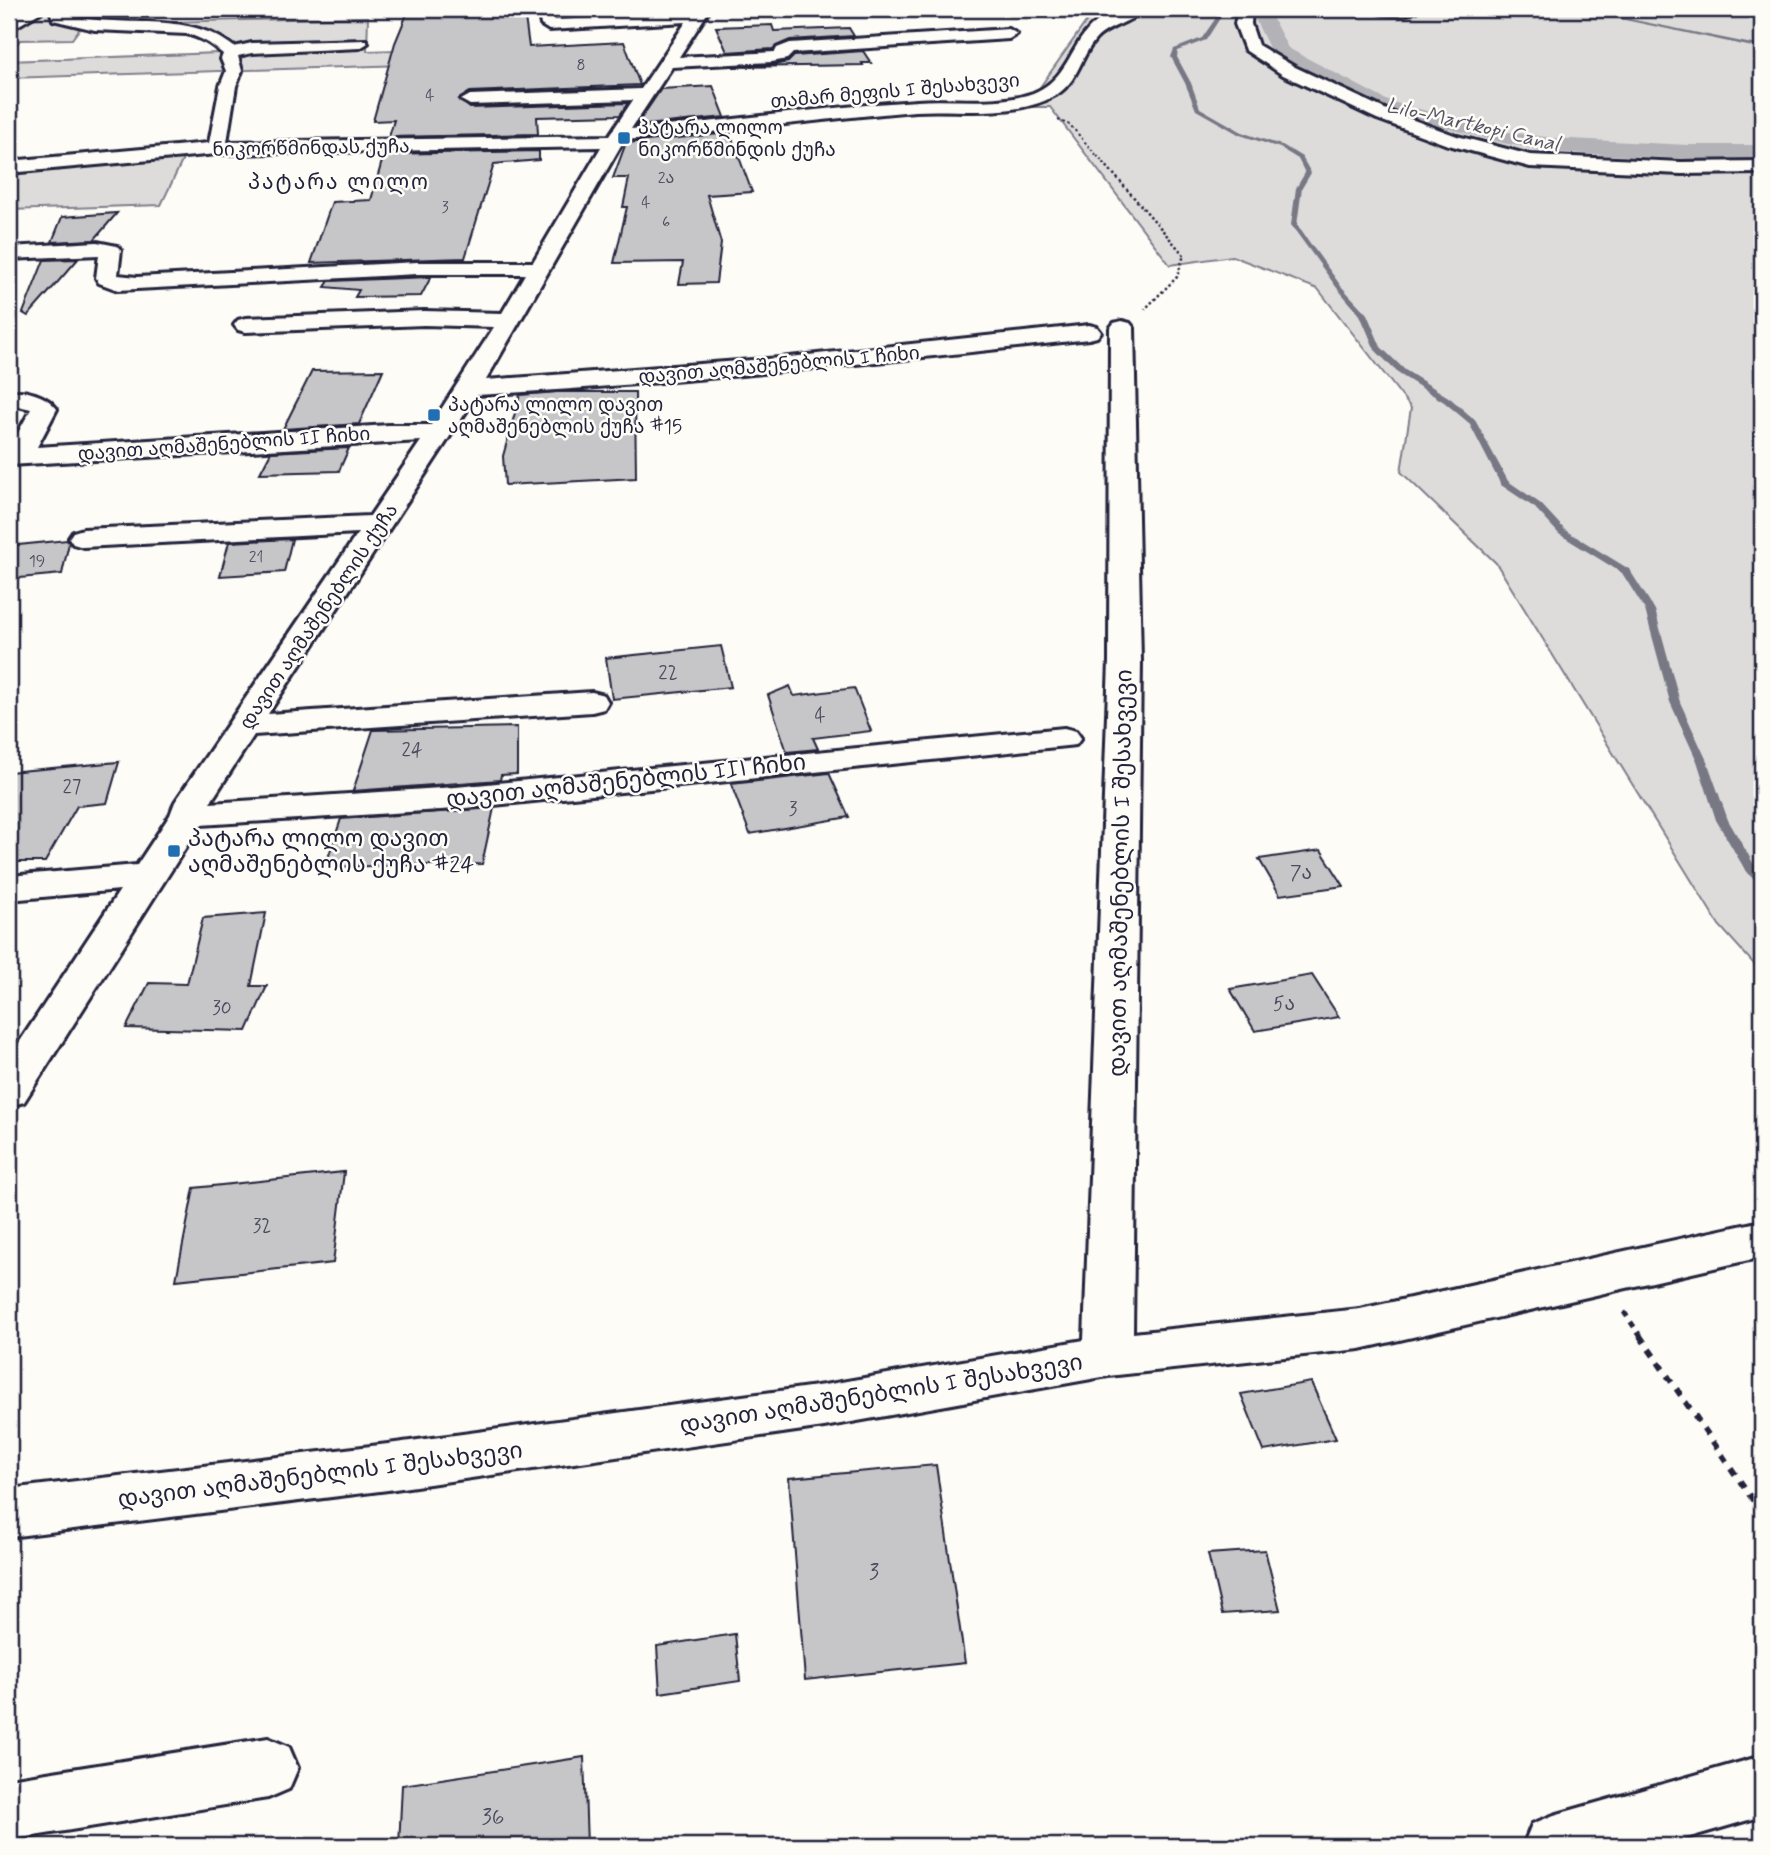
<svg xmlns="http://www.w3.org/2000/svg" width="1771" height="1855" viewBox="0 0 1771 1855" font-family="Mynerve,'Noto Sans Georgian',sans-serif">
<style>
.green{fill:#dddcdb;stroke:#807f8b;stroke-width:2}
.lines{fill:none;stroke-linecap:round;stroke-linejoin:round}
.stream{fill:#787885;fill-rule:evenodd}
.canal{fill:#b2b2b7;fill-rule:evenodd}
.building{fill:#c6c6c8;stroke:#22223b;stroke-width:2}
.minor-casing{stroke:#22223b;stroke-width:6}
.path-far3{stroke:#22223b;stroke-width:2;stroke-dasharray:2.5 2.5;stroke-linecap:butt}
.path-far2{stroke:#22223b;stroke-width:2.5;stroke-dasharray:2.5 2.5;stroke-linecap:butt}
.path-far1{stroke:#22223b;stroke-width:5;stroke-dasharray:6 6;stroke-linecap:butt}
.path{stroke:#22223b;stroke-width:6;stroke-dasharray:8 8;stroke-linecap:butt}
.minor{fill:#fdfcf7;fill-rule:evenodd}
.poi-dot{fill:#1f6fb2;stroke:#fdfcf7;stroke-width:2.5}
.labels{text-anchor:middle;stroke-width:5;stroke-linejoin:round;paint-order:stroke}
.far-number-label{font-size:16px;fill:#4b4b5e}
.far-street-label{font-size:19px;fill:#22223b;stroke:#fdfcf7}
.far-poi-label{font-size:19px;fill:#22223b;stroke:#fdfcf7;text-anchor:start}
.number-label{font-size:19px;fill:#4b4b5e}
.far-water-label{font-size:21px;font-style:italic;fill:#545466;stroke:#fdfcf7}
.far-neighbourhood-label{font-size:21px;letter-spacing:2px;fill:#22223b;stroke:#fdfcf7}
.street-label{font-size:23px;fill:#22223b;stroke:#fdfcf7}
.poi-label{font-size:23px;fill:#22223b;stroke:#fdfcf7;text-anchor:start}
.near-number-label{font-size:23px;fill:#4b4b5e}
</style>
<rect width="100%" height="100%" fill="#fdfcf7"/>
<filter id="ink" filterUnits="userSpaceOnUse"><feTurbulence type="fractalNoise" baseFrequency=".0143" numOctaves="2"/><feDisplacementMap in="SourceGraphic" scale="14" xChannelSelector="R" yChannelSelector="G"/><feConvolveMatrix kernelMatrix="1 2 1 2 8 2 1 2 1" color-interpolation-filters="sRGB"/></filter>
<g filter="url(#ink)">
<!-- green -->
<path class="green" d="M44 9H103L90 24 368 17 367 51 522 46 525 61 9 78V61L217 53 206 40 196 35 81 27 72 39 20 40 9 53V30Z
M1079 9H1762V973L1719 925 1496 563 1401 472 1411 408 1318 289 1232 256 1170 265 1050 107H1026L1088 19Z
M186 153 161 205 9 210V169Z"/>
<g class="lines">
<!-- stream -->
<path class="stream" d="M1219 9H1223L1224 12 1206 40 1178 51 1177 57 1191 83 1200 108 1244 133 1284 146 1302 157 1311 173 1302 188 1297 225 1341 286 1367 314 1381 347 1405 370 1450 398 1475 420 1508 481 1541 504 1565 530 1629 569 1655 610 1680 702 1707 761 1728 820 1756 868 1762 874V884L1758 883 1747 873 1716 820 1697 761 1670 702 1645 610 1622 573 1559 534 1535 508 1501 485 1469 423 1444 402 1399 374 1375 350 1360 315 1337 288 1291 225 1296 188 1305 173 1298 159 1280 148 1240 135 1196 110 1185 83 1171 57 1174 49 1202 38 1220 12Z
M1573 9H1581L1762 46V49Z"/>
<!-- canal -->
<path class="canal" d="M1262 10 1271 15 1288 48 1388 101 1508 132 1552 138 1688 145H1762V159H1688L1552 152 1507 144 1374 109 1273 56 1253 15Z"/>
</g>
<!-- building -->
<path class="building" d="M409 9 524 10 529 47 624 42 640 85 470 92 459 99 470 108 628 103 620 115 537 117 538 134 389 137 394 120 373 121 395 43Z
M772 25 774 31 849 28 854 36 790 40 776 46 773 49 727 52 716 27Z
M863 51 871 63H862L863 65 733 67 773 65 788 62 794 56Z
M713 86 725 117 636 126 661 89Z
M730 133 752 192 707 195 721 243 716 283 679 284 683 262 614 263 627 207H623L629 178H613L626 143Z
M539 151V160L494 164 465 258 311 263 332 202 371 200 384 154Z
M117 213 94 240 52 242 62 217Z
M78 259 28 316 23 313 44 260Z
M431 277 421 296 355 297 359 290 325 287 329 281Z
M383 370 359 424 283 429 312 371Z
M557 392H635L636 478 505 485 503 456 520 395Z
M349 448 339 471 260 473 271 452Z
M292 539 284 572 220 576 229 542Z
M67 540 69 543 62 574 9 579V546Z
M721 646 731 687 612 699 606 658Z
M790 686 794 696 854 688 871 731 813 738 818 749 787 752 768 695Z
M517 727V774L501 775 500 780 353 791 373 730Z
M119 762 107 803 77 806 45 862H9V772Z
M829 773 849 817 750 834 731 784Z
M494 808 482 864 325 867 341 819Z
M1321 850 1344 886 1280 895 1259 859Z
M266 913 251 986H267L247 1031 126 1028 149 983 187 984 203 918Z
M1312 975 1339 1017 1255 1031 1230 989Z
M344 1172 333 1263 176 1280 194 1188Z
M1311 1382 1336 1439 1264 1451 1241 1394Z
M936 1465 965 1663 805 1680 789 1478Z
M1265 1550 1280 1610 1222 1614 1208 1554Z
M735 1634 740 1681 660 1693 657 1646Z
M584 1757 587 1846H399L402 1785Z"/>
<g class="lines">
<!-- minor casing -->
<g class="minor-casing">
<path id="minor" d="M28 9H46L9 31V20Z
M50 9H64L65 14C121 31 186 8 234 47L252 43 366 40 368 43 360 48 252 53 238 56 242 71 236 86 227 142 609 136 633 100 470 105 461 100 470 95 641 89 686 22 549 30 541 25 538 9H552L555 20 693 13 696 9H710L679 57 775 52 777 48 790 43 1009 29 1017 34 1009 39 793 53 787 59 772 62 672 67 631 129C727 122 821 107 917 101 954 98 997 106 1033 93 1084 73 1065 9 1144 9 1134 22 1109 25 1096 39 1080 57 1078 82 1056 95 1015 119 961 108 915 111 818 119 721 133 624 140L486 380 780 358 1089 325 1097 327 1101 332 1097 337 1089 339C885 362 682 383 477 395L268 714 592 692 604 695 608 702 604 709 592 712 254 735 210 803 456 787 1064 728 1076 731 1081 738 1076 745 456 809 200 825 24 1102 9 1106V1058L120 890 9 900V876L137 865 170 815 175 802 358 533 83 547 73 544 69 538 73 532 83 529 370 516 421 441 9 465V449L31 409 9 404V392C25 388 48 396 57 409L37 447 389 425H431L494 327 424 325 246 332 238 330 234 325 238 320 246 318 424 311 502 313 525 274H417L118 290 99 283 96 278 99 255 9 259V247L97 242 117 246 121 250 118 275 137 277 417 262H533L601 147 217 154 9 173V161L209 143 220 86 226 71 221 59 223 54C211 44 202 38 187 34L95 30 53 20Z
M1238 9H1252L1251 24 1258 45 1295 67 1389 111 1457 136 1530 155 1681 162 1762 161V173L1681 174 1530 167 1445 144 1377 119 1283 75 1245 50 1235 24Z
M1371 9H1419C1411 17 1379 17 1371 9Z
M1122 321 1130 323 1134 328 1141 661 1133 1333 1360 1309 1762 1221V1257L1360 1349 1108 1376 824 1427 388 1490 9 1537V1489L388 1444 824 1385 1084 1340 1109 661 1110 328 1114 323Z
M268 1738 289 1747 298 1768 289 1789 268 1798 9 1840V1779Z
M1762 1756V1816L1659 1846H1523L1532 1824 1554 1815Z"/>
</g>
<!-- path-far3 -->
<path class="path-far3" d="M1058 120 1070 125 1098 157"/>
<!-- path-far2 -->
<path class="path-far2" d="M1097 155 1184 255 1177 277 1145 309"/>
<!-- path-far1 -->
<path class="path-far1" d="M1624 1312 1641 1337"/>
<!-- path -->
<path class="path" d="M1640 1336 1762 1513"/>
<!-- minor -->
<use href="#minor" class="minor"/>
</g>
</g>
<!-- markers -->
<g class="poi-dot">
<rect x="617" y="131" width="14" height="14" rx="3.5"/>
<rect x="427" y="408" width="14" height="14" rx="3.5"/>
<rect x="167" y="844" width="14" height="14" rx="3.5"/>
</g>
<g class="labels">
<!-- far-number labels -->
<g class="far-number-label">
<text x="581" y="70">8</text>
<text x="430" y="100">4</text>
<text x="666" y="183">2ა</text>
<text x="646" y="207">4</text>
<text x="445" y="212">3</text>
<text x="666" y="227">6</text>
<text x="256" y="562">21</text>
<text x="37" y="566">19</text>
</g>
<!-- far-street labels -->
<g class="far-street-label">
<text transform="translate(895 90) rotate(-5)" y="7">თამარ მეფის I შესახვევი</text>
<text transform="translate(311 147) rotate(-1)" y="7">ნიკორწმინდას ქუჩა</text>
<text transform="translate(779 364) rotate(-5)" y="7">დავით აღმაშენებლის I ჩიხი</text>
<text transform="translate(224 443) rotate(-4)" y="7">დავით აღმაშენებლის II ჩიხი</text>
<text transform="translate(318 616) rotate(-56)" y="7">დავით აღმაშენებლის ქუჩა</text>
</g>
<!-- far-poi labels -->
<g class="far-poi-label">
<text x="638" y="134">პატარა ლილო<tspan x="638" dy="22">ნიკორწმინდის ქუჩა</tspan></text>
<text x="448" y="411">პატარა ლილო დავით<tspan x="448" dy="22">აღმაშენებლის ქუჩა #15</tspan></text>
</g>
<!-- number labels -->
<g class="number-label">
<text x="668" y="679">22</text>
<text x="820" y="722">4</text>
<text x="412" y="756">24</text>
<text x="72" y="793">27</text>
<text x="793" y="815">3</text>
<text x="1301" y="879">7ა</text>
<text x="1284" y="1010">5ა</text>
<text x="222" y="1014">30</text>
<text x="262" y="1232">32</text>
</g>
<!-- far-water labels -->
<g class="far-water-label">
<text transform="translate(1473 124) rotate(13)" y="7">Lilo-Martkopi Canal</text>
</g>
<!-- far-neighbourhood labels -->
<g class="far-neighbourhood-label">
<text x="339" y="189">პატარა ლილო</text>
</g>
<!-- street labels -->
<g class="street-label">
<text transform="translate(626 780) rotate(-6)" y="8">დავით აღმაშენებლის III ჩიხი</text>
<text transform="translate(1120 873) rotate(-89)" y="8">დავით აღმაშენებლის I შესახვევი</text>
<text transform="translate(881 1393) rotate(-9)" y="8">დავით აღმაშენებლის I შესახვევი</text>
<text transform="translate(320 1474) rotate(-7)" y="8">დავით აღმაშენებლის I შესახვევი</text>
</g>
<!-- poi labels -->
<g class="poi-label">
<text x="188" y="846">პატარა ლილო დავით<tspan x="188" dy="26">აღმაშენებლის ქუჩა #24</tspan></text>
</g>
<!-- near-number labels -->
<g class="near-number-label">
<text x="874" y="1579">3</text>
<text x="493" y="1824">36</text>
</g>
</g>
<!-- margin -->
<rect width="1771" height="1855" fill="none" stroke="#fdfcf7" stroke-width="35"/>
<rect x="18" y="18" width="1736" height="1820" fill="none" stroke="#22223b" stroke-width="2.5" filter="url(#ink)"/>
</svg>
